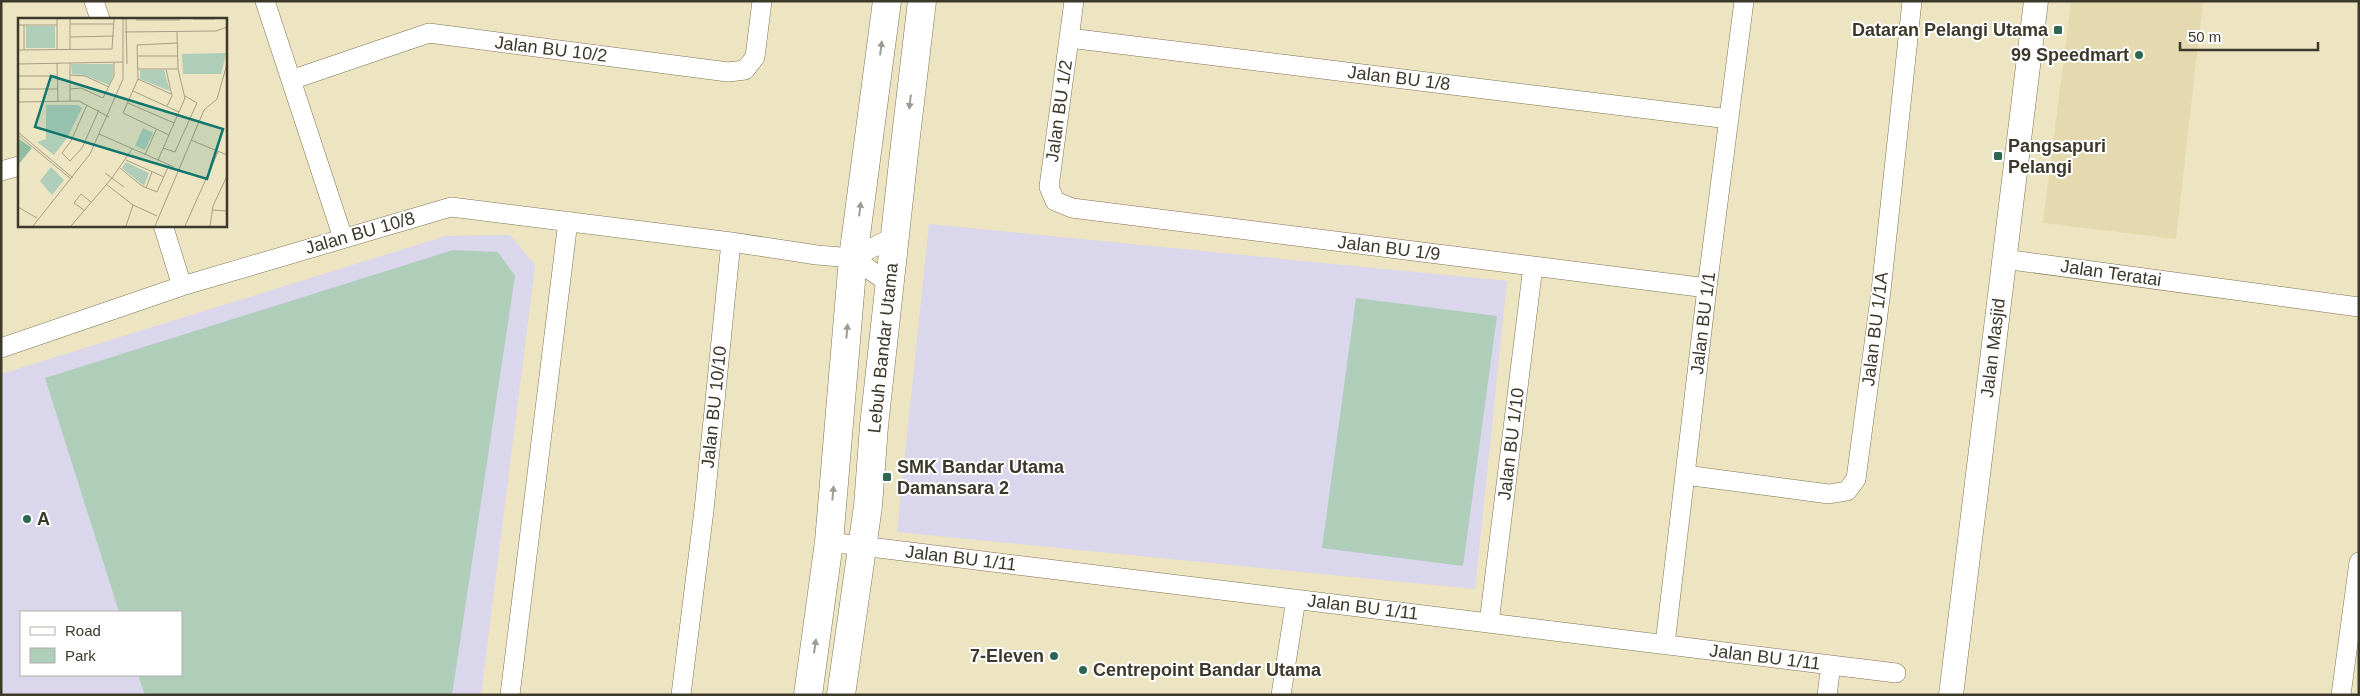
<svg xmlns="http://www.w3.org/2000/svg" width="2360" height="696" viewBox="0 0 2360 696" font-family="Arial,sans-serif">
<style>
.built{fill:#e5daaf}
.education{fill:#dad6ec;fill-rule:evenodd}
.green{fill:#aeceba}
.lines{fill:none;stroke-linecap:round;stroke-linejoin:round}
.minor-casing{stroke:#7d7555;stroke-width:20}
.tertiary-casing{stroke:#7d7555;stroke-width:25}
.secondary-casing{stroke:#7d7555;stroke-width:29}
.minor{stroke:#fff;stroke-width:19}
.tertiary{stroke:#fff;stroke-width:24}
.secondary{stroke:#fff;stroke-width:28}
.oneway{fill:#9e9c94}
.poi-dot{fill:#2c6752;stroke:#fff;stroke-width:2}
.labels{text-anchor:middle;stroke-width:4;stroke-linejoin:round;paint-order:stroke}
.poi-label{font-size:18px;font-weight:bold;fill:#3c382a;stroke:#fff;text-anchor:start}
.street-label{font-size:18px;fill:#3c382a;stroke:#fff}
.inset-road{fill:none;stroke:#a69f85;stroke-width:1}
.view{fill:#0f766e;fill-opacity:0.15;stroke:#0f766e;stroke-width:2.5}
.inset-edge{fill:none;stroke:#3c382a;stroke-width:2.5}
</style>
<rect width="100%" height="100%" fill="#ede4c1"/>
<!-- built -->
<path class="built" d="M2071 1H2203L2176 239 2043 223Z"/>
<!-- education -->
<path class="education" d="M929 224 1507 281 1475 589 897 532Z
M510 235 535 265 481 695H1V374L446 236ZM21 612H181V675H21Z"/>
<!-- green -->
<path class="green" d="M453 250 498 252 515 276 452 695H145L138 675H181V612H119L45 378Z
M1356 298 1497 316 1463 566 1322 548Z"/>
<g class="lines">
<!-- minor casing -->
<g class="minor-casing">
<path id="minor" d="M94 1 100 19
M265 1 343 238
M1074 1 1049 187 1055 201 1072 208 1707 288
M1069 38 1729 119
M291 80 429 33 728 72 745 70 755 57 762 1
M1 171 19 166
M163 225 182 286
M853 258 895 236
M2004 259 2359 307
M1 348 182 286 451 207 731 242 817 255 853 258 890 284
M1685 475 1829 494 1847 491 1856 479 1881 291 1912 1
M829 542 1896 673
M1489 623 1533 266
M1665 644 1707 288 1744 1
M510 695 568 221
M681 695 704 510 731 242
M1281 695 1296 599
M1827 695 1831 665
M2341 695 2359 562"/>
</g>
<!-- tertiary casing -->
<g class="tertiary-casing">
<path id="tertiary" d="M1951 695 2036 1"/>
</g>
<!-- secondary casing -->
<g class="secondary-casing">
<path id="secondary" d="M808 695 829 542 853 258 887 1
M841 695 868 506 874 426 904 153 922 1"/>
</g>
<!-- minor -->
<use href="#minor" class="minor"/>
<!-- tertiary -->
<use href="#tertiary" class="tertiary"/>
<!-- secondary -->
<use href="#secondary" class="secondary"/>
</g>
<!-- one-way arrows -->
<defs><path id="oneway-solid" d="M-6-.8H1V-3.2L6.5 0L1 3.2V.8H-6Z" transform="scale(1.25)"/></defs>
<g class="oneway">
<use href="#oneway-solid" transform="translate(881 48) rotate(-83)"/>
<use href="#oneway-solid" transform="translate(910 102) rotate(97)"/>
<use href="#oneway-solid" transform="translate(860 209) rotate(-83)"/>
<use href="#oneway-solid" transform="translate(847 331) rotate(-85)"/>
<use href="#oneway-solid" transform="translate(833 493) rotate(-85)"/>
<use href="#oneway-solid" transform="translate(815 646) rotate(-82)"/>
</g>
<!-- markers -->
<g class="poi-dot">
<rect x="2053" y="25" width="10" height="10" rx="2.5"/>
<circle cx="2139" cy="55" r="5"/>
<rect x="1993" y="151" width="10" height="10" rx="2.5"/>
<rect x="882" y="472" width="10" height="10" rx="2.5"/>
<circle cx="27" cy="519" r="5"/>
<circle cx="1054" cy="656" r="5"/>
<circle cx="1083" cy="670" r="5"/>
</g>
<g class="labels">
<!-- poi labels -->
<g class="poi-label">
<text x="2048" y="36" text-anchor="end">Dataran Pelangi Utama</text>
<text x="2129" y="61" text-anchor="end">99 Speedmart</text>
<text x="2008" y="152">Pangsapuri<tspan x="2008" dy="21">Pelangi</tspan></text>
<text x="897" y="473">SMK Bandar Utama<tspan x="897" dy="21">Damansara 2</tspan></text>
<text x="37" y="525">A</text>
<text x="1044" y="662" text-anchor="end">7-Eleven</text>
<text x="1093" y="676">Centrepoint Bandar Utama</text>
</g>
<!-- street labels -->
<g class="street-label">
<text transform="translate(551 49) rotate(7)" y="6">Jalan BU 10/2</text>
<text transform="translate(1399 78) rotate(7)" y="6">Jalan BU 1/8</text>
<text transform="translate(1059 111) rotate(-82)" y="6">Jalan BU 1/2</text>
<text transform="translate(360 233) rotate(-16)" y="6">Jalan BU 10/8</text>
<text transform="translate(1389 248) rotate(7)" y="6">Jalan BU 1/9</text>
<text transform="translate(2111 273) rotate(8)" y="6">Jalan Teratai</text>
<text transform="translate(1703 323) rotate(-83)" y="6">Jalan BU 1/1</text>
<text transform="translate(1875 329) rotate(-83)" y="6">Jalan BU 1/1A</text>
<text transform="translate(883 348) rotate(-84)" y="6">Lebuh Bandar Utama</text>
<text transform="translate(1993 348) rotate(-83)" y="6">Jalan Masjid</text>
<text transform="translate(714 407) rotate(-84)" y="6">Jalan BU 10/10</text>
<text transform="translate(1511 444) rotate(-83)" y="6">Jalan BU 1/10</text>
<text transform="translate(961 558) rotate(7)" y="6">Jalan BU 1/11</text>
<text transform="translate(1363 607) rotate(7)" y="6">Jalan BU 1/11</text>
<text transform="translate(1765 657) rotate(7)" y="6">Jalan BU 1/11</text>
</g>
</g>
<!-- overview -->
<g transform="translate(18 18)">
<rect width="209" height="209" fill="#ede4c1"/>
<path d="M8 8H37V30H8ZM164 36 208 35V36L203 56H165ZM53 46H95V58L91 67 66 57 54 56ZM122 52H146L152 73 122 61ZM28 87H60L64 90 49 120 36 137 19 124 28 121ZM125 110 135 115 127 132 117 128ZM108 144 131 155 126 168 104 150ZM33 149 46 162 34 177 22 163Z" fill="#aeceba"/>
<path d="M0 120 14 130 0 147Z" fill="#92bda3"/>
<path class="inset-road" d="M39 1V32M52 1V31M108 1 109 46M175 1H197M118 2H162M52 6H96M0 7H39M6 7V32M107 14 198 13 209 9M52 19 96 18M0 32 94 31 96 1M120 38H160M39 45 40 83M52 45V83M0 46 105 44M120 51H160M148 51 154 78 149 88M52 57 67 58 91 69M0 58H40M120 61 153 76M0 71H40M52 71 63 70 85 80 96 58V45M115 73 161 94M0 84 61 83 91 99M110 85 156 105M69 87 53 123 44 135 52 143 64 130 81 92M0 114 55 160M81 116 156 149M0 117 53 161M151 117 105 95 120 61 119 27 160 25M173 122 209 137M145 130 157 134 179 85 167 78M127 137 138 112M108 142 146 159M140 142 167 80 160 51 159 14M102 150 124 168 139 174 151 147M87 155 106 169M88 166 115 187 139 198M128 170 134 154M0 189 19 200M66 192 56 185 63 176 73 184M194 192 209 193M15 208 72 136 105 61V1M53 208 94 160 114 131M108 208 115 187M137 208 186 92 199 81 209 46M167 208 200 134M192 208 195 188 209 158"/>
<path class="view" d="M33 58 205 111 189 161 17 109Z"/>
<rect width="209" height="209" class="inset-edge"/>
</g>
<!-- border -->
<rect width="2360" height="696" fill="none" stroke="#3c382a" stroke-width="5"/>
<!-- legend -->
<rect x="20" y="611" width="162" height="65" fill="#ffffff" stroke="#b1afaa"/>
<rect x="30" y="627" width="25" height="8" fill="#ffffff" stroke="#b1afaa"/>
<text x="65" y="636" font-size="15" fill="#3c382a">Road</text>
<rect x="30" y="648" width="25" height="15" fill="#aeceba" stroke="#b1afaa"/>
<text x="65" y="661" font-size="15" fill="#3c382a">Park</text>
<!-- scale -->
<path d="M2180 42v8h138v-8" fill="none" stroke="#3c382a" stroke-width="2.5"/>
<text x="2188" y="42" font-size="15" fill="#3c382a" stroke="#ffffff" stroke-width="4" paint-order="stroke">50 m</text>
</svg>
